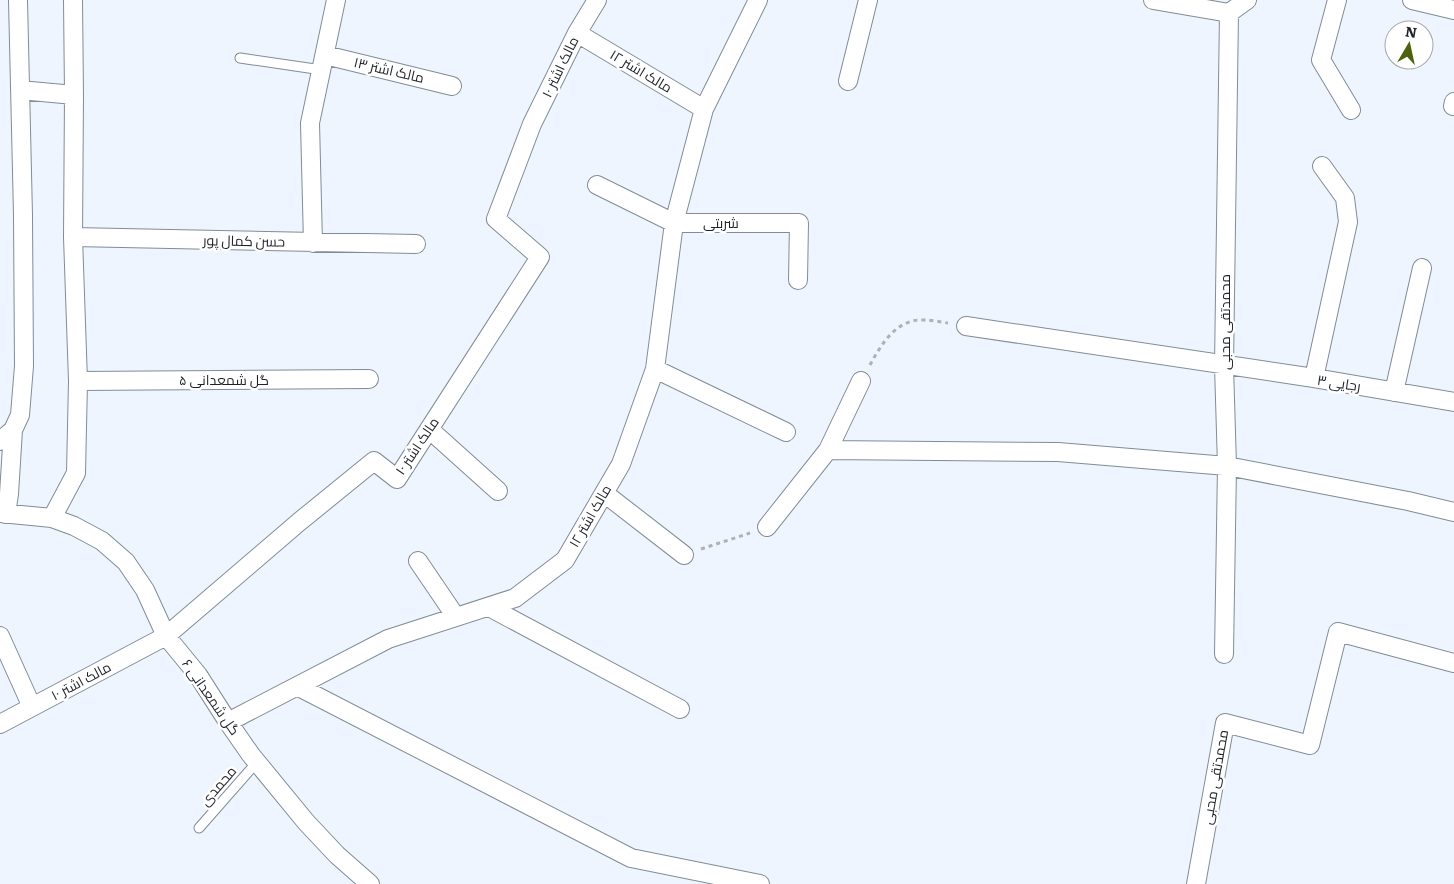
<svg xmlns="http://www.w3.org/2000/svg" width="1454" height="884" viewBox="0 0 1454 884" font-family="Literata,Cairo,serif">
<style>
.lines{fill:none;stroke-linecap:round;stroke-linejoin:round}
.lane-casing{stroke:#818c98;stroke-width:11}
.street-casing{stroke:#818c98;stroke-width:20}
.path{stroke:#acb2ba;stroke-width:3;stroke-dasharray:4 4;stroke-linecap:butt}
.lane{stroke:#fff;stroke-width:9}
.street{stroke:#fff;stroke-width:18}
.labels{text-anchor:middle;stroke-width:5;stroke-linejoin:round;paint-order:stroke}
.street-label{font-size:14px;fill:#1f2328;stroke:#fff}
</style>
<rect width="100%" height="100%" fill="#eef5fe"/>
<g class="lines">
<!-- lane casing -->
<g class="lane-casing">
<path id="lane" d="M240 58 322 70
M199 828 257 762"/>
</g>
<!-- street casing -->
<g class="street-casing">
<path id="street" d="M1153 0 1229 13
M1337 0 1321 60 1351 110
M1412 0 1454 10
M577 33 704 109
M325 55 452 86
M848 81 868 0
M20 90 74 95
M1453 106 1454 102
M597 185 674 223H799L798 280
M73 237 416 244
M313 243 310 123 336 0
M966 326 1314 378 1454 402
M655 369 786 432
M1314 378 1348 222 1345 198 1322 166
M78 381 369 379
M1394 392 1422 268
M429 429 498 491
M0 441 13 430 20 415 24 366 23 215 18 0
M828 450 1058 452 1227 466 1408 501 1454 512
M604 493 684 555
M0 513 52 518 74 526 102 541 126 562 145 590 166 636 198 675 228 722 251 755 306 822 337 855 370 884
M6 514 9 494 13 430
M52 518 76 473 78 381 73 237 74 95 73 0
M767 527 828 450 861 381
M418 561 456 617
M489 607 680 709
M0 636 32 707
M1224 654 1227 466 1224 366 1229 13 1247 0
M297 686 631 858 760 884
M228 722 388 639 515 598 565 560 621 464 655 369 674 223 704 109 758 0
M0 724 166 636 299 522 374 461 397 479 540 257 496 219 532 124 577 33 597 0
M1196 884 1225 723 1310 745 1338 632 1454 663"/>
</g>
<!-- path -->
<path class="path" d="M870 365C882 343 897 318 925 320 932 320 940 322 948 323
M701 549 750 533"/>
<!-- lane -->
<use href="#lane" class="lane"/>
<!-- street -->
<use href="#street" class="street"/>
</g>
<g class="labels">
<!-- street labels -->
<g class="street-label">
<text transform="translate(560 67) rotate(-64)" y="5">مالک اشتر ۱۰</text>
<text transform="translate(389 70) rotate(13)" y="5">مالک اشتر ۱۳</text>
<text transform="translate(641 71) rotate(31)" y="5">مالک اشتر ۱۲</text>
<text x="721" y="228">شربتی</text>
<text transform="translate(244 241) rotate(1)" y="5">حسن کمال پور</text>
<text transform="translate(1225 322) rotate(-90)" y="5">محمدتقی محبی</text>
<text x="224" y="385">گل شمعدانی ۵</text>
<text transform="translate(1339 383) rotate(9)" y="5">رجایی ۳</text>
<text transform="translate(417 446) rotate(-56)" y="5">مالک اشتر ۱۰</text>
<text transform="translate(590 516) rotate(-60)" y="5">مالک اشتر ۱۲</text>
<text transform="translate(81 681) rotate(-28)" y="5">مالک اشتر ۱۰</text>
<text transform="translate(211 697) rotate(55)" y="5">گل شمعدانی ۶</text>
<text transform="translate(1215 777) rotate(-80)" y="5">محمدتقی محبی</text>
<text transform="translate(218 786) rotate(-49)" y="5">محمدی</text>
</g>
</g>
<!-- north arrow -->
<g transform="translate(1409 45) rotate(9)"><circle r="24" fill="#ffffff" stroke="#a5a7a9"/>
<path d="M0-4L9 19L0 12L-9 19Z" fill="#4c620e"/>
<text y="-8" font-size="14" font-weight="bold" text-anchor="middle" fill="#1f2328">N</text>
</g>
</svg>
